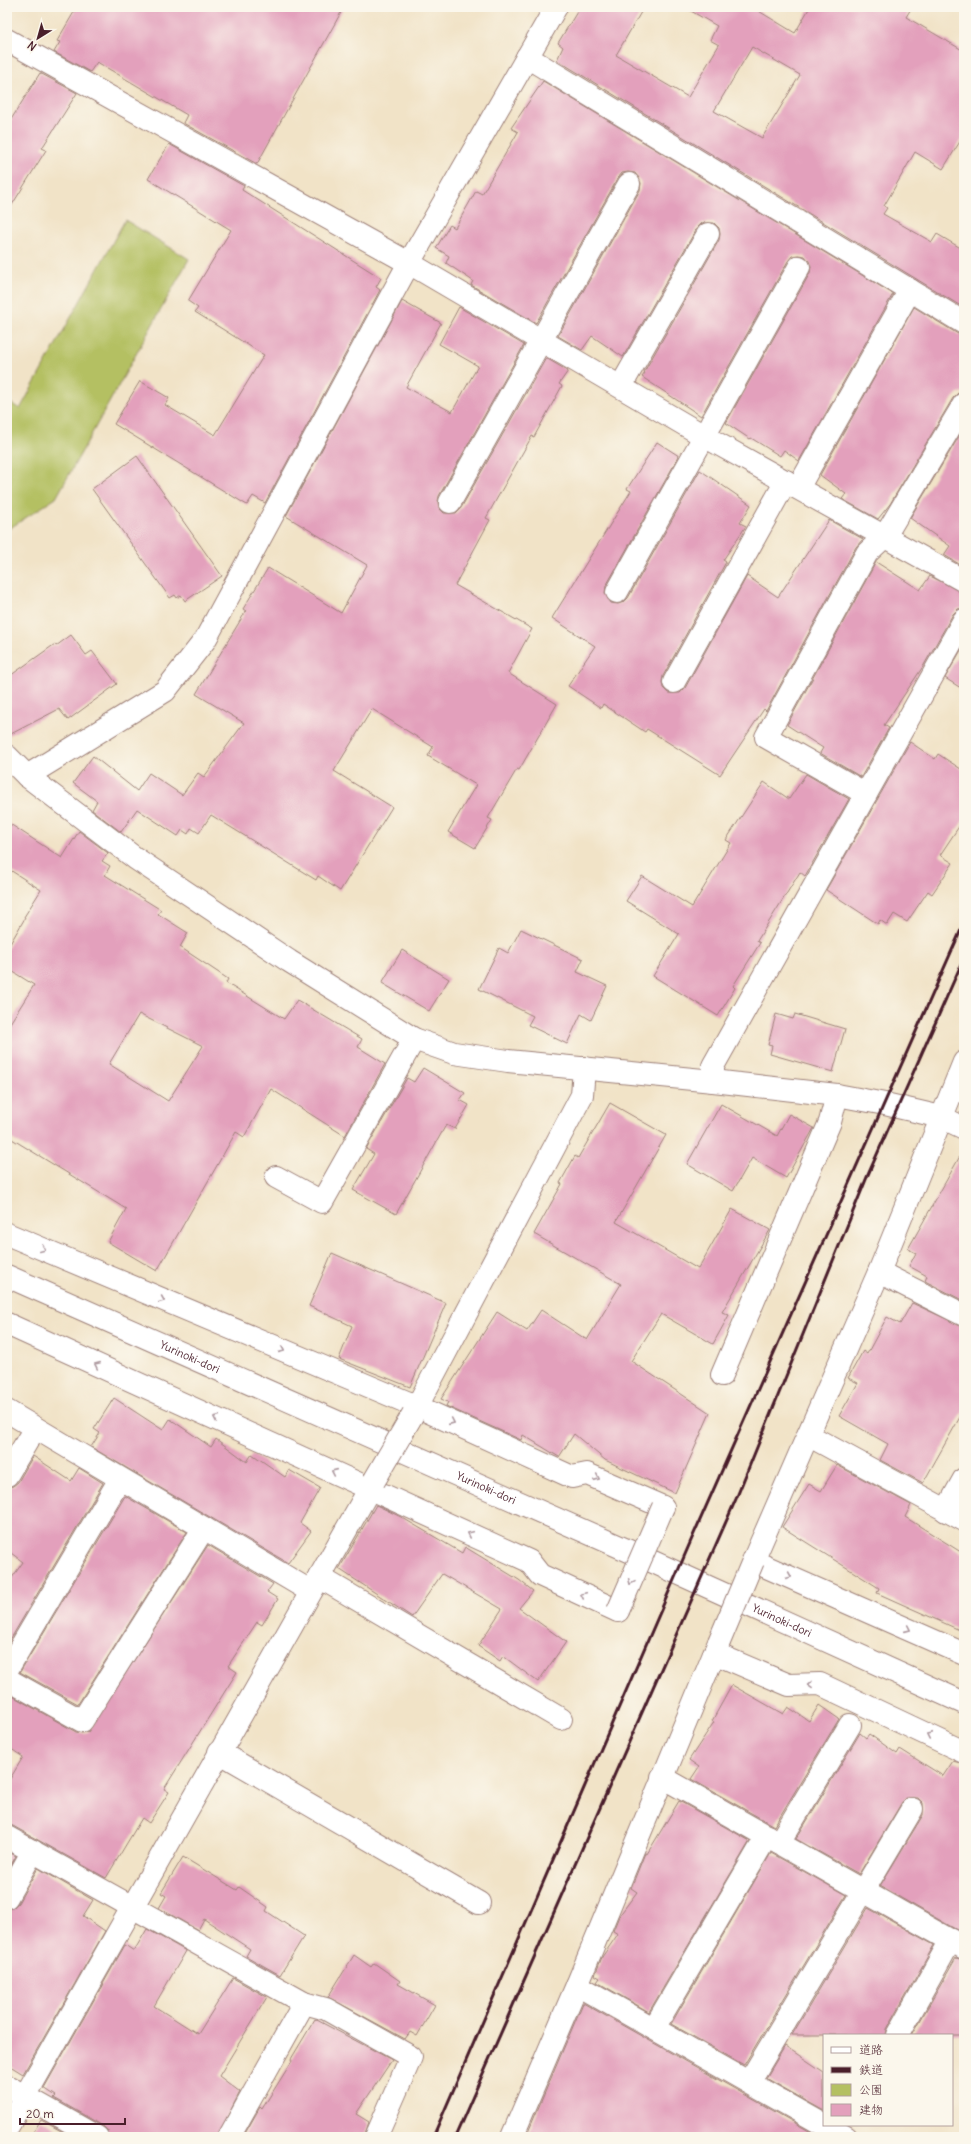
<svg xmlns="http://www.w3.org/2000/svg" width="971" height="2144" viewBox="0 0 971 2144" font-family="Delius,'Klee One',sans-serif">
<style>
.green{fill:#b4c062;stroke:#7f7046}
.building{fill:#e3a0bc;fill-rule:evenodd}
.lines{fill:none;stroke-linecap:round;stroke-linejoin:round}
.minor-casing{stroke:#9e8179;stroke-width:24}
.minor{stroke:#fff;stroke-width:22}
.rail{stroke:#4a1f2b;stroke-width:3}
.minor-bridge-casing{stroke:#9e8179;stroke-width:24;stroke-linecap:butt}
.minor-bridge{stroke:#fff;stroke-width:22}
.oneway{stroke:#ae9aa0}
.labels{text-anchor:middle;stroke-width:4;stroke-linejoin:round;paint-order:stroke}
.street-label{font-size:11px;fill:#4a1f2b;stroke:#fbf7ec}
</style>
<rect width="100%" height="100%" fill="#fbf7ec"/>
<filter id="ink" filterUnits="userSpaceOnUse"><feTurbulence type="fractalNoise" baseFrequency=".025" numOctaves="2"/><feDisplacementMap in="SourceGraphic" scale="8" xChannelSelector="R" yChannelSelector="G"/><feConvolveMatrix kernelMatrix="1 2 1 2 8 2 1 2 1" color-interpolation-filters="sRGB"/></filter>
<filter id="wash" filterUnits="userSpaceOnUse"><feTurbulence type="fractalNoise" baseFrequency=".012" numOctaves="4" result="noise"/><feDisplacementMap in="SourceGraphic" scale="16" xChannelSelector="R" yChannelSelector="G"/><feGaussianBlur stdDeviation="0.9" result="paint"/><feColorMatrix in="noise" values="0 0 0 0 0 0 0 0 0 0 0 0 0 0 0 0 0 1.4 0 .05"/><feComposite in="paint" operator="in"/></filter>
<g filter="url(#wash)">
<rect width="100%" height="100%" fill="#f1e3c7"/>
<!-- green -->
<path class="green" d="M125 220 189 259 56 498 7 530V401L20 409Z"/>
<g id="blocks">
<!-- building -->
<path class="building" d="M77 7H344L257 164 183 123 187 115 97 62 90 72 54 52 60 42 57 41Z
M580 7H644L616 55 688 97 719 45 710 40 717 26 684 7H752L795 33 810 7H912L906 17 964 51V135L943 169 915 152 884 206 887 208 883 214 932 242 937 234 964 250V308L557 60 563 47 558 43ZM752 47 800 75 762 138 714 111Z
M40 73 77 93 42 148 46 150 7 213V126Z
M543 81 893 294 799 461 784 450 780 456 751 438 750 439 726 423 810 273 811 266 805 256 798 255 792 256 788 261 701 416 642 377 645 373 644 372 719 240 720 234 719 228 714 223H702L697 228 623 357 592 336 582 350 558 336 640 190 641 183 635 173 628 172 622 173 618 178 536 323 471 285 473 281 446 263 449 256 436 248 450 225 455 228 476 191 482 194 518 132 511 128Z
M169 144 244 186 242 190 381 278 376 287 380 290 265 503 253 496 247 505 114 424 140 381 169 398 165 405 215 435 264 355 195 312 198 308 188 301 231 230 148 179Z
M402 301 441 323 406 387 452 412 478 366 439 344 459 307 524 345 439 496 438 502 439 508 444 513H456L461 508 546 358 568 371 559 384 562 386 534 437 532 436 486 518 490 520 455 585 532 629 508 673 557 704 519 770 517 769 488 818 492 820 475 848 448 832 476 785 428 756 433 747 372 709 334 771 392 807 340 891 318 876 316 880 211 815 199 833 191 828 188 834 182 830 178 836 137 809 121 832 92 810 97 801 73 783 93 756 137 791 149 773 182 795 198 773 204 777 244 723 196 694 246 611 243 609 268 568 341 613 367 565 286 516Z
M914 307 958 334 964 335V392L958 393 953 398 890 504 878 519 842 499 846 494 820 475Z
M964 428V567L944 555 950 546 910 518Z
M657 442 679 456 606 586 605 593 611 603 618 604 624 602 628 598 700 470 751 505 740 523 746 526 723 560 726 562 663 676 662 682 663 688 668 693H680L685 688 747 576 778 597 829 520 863 539 856 547 766 711 764 709 720 775 647 729 645 732 603 704 601 708 568 686 595 646 552 618 631 491 627 489Z
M137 456 222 576 185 601 181 595 177 598 175 595 170 598 92 489Z
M876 562 920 590 930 576 964 593V608L958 609 953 614 924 665 884 725 889 728 861 777 820 753 823 748 787 725Z
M71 635 86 655 92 651 117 684 68 720 59 709 7 736V678L55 644 56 646Z
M964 645V690L945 678Z
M910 742 935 759 938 754 964 771V819L940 855 953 863 932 894 928 891 907 922 894 914 887 925 880 920 878 924 826 890Z
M806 774 849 799 805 876 800 872 757 941 760 943 733 986 735 988 718 1016 653 976 679 934 626 901 642 876 692 907 731 843 726 840 764 782 789 799Z
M7 822 62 858 79 831 108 853 102 861 110 866 105 875 161 910 158 914 188 933 180 947 228 979 226 983 284 1019 297 1000 362 1039 358 1047 385 1064 345 1136 271 1089 244 1137 236 1132 157 1271 108 1242 126 1209 7 1136V1028L34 985 7 968V949L25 918 24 917 41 890 7 868ZM139 1014 203 1046 168 1101 109 1064Z
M521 929 583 959 577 972 607 986 591 1020 581 1014 567 1044 528 1025 533 1016 479 989 499 948 508 953Z
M402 950 449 979 429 1011 382 983Z
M776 1014 793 1019 795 1014 845 1029 833 1072 770 1054 772 1046 768 1045Z
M423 1068 465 1093 460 1100 469 1105 455 1129 446 1125 396 1214 353 1190 374 1154 366 1149 407 1078 414 1082Z
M610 1103 666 1135 616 1222 698 1269 732 1209 770 1230 722 1312 729 1315 713 1344 661 1314 631 1361 710 1413 675 1493 605 1460 574 1434 559 1457 523 1435 521 1440 446 1406 448 1402 441 1399 497 1312 527 1331 541 1310 587 1340 621 1284 534 1234 562 1184 560 1183 575 1156 578 1158Z
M721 1104 777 1136 789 1114 814 1128 786 1178 752 1158 733 1191 687 1164Z
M964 1149V1301L925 1281 927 1276 909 1266 916 1253 908 1249Z
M332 1253 446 1303 410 1387 339 1359 352 1326 309 1306Z
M912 1303 964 1327V1410L923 1483 880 1460 888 1444 839 1416 858 1383 848 1378 863 1351 867 1354 887 1317 900 1324Z
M114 1398 163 1430 170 1419 211 1447 216 1439 247 1462 252 1454 285 1477 289 1470 320 1488 300 1523 311 1531 288 1563 91 1447 100 1433 94 1429Z
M33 1456 71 1481 79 1468 103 1483 7 1645V1585L23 1562 7 1550V1487L13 1486 18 1482Z
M837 1465 911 1505 905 1517 964 1554V1632L877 1593 879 1588 782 1527 809 1484 821 1491Z
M125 1496 187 1532 78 1704 20 1672Z
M376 1505 401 1517 462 1553 465 1547 519 1580 533 1591 519 1608 566 1642 538 1682 503 1656 500 1661 478 1646 502 1609 442 1574 412 1617 339 1569Z
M208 1545 273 1584 267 1592 278 1599 262 1625 257 1622 228 1666 237 1672 164 1789 169 1792 149 1823 142 1818 106 1878 13 1826 7 1825V1784L23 1757 7 1746V1693L76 1732 82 1733 88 1732Z
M732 1685 783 1714 788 1707 809 1721 819 1705 839 1719 774 1826 691 1779 699 1767 689 1760 714 1722 712 1721Z
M860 1733 866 1738 869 1734 897 1754 900 1749 943 1776 953 1761 964 1764V1934L880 1886 923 1815V1803L918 1798H906L902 1802 859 1874 796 1839Z
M679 1801 750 1841 649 2012 597 1982 600 1978 595 1975 602 1957 618 1934 613 1931 619 1916 637 1892 631 1888 645 1853 647 1854Z
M7 1851 16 1856 7 1872Z
M771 1853 846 1895 744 2065 671 2024Z
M183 1857 237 1890 239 1887 268 1907 266 1911 304 1936 280 1975 246 1956 250 1949 204 1919 198 1930 159 1908 166 1896 161 1893Z
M38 1868 93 1900 83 1916 105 1931 23 2074 7 2064V1909L13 1908 18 1903Z
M868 1908 934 1945 887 2029 886 2035H792Z
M147 1929 186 1951 154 2006 198 2034 233 1978 267 1997 219 2076 240 2092 217 2137H109L108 2131 103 2126 54 2098 56 2096 44 2088 125 1945 134 1951Z
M354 1955 371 1967 374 1963 400 1981 398 1984 435 2005 417 2036 410 2032 405 2039 328 1997Z
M956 1958 964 1960V2035H912Z
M583 2003 818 2136 821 2137H526Z
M315 2019 392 2060 356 2114 369 2122 364 2137H243L260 2107 262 2109 292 2061 291 2059Z
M785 2046 824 2072V2111L766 2078Z
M41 2120 72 2137H30Z"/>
</g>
</g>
<g filter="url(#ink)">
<use href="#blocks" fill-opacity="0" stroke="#9e8179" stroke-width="1"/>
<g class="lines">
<!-- minor casing -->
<g class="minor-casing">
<g id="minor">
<path d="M7 40 409 263 704 436 964 581"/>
<path d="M527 57 964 323"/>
<path d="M621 386 708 234"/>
<path d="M798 488 910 290"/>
<path d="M450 502 629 184"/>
<path d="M617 592 799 267"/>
<path d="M674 682 786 481"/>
<path d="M7 756 27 776 135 858 289 961 414 1039 454 1053 508 1061 713 1081 837 1095 885 1104 941 1117 964 1128"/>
<path d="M27 776 165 691 205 640 409 263 556 7"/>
<path d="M866 794 766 737 867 553 885 536 964 404"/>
<path d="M964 1062 879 1272 753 1561 964 1654"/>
<path d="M713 1081V1066L964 620"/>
<path d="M276 1177 322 1202 414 1039"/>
<path d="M7 1234 416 1406 572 1477 587 1474 663 1507"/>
<path d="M879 1272 964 1315"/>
<path id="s1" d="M7 1276 629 1551 964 1703"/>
<path d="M7 1324 529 1561 540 1575 618 1611"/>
<path d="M722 1375 830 1122 837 1095"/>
<path d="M7 1411 310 1591"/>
<path d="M413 1414 582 1095 584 1068"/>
<path d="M808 1435 964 1520"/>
<path d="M7 1475 35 1428"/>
<path d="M946 1511 964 1479"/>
<path d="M319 1577 561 1719"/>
<path d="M714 1653 789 1685 820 1684 964 1752"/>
<path d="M7 1670 120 1479"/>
<path d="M7 1679 82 1721 204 1528"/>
<path d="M219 1752 479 1903"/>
<path d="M662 1777 964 1948"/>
<path d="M7 1837 304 2003 326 2009 411 2057 376 2137"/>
<path d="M779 1843 850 1725"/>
<path d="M7 1897 33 1851"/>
<path d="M577 1985 824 2125"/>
<path d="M654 2028 767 1836"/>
<path d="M898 2035 951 1940"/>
<path d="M749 2082 912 1809"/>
<path d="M7 2086 97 2137"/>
<path d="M825 2125 846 2137"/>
<path d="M7 2128 374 1481"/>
<path d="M229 2137 304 2003"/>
<path d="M512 2137 577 1985 719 1642"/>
</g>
</g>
<!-- minor -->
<use href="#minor" class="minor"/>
<!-- rail -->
<path class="rail" d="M433 2137 693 1536 964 923
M455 2137 736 1499 867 1177 964 958"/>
<!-- minor-bridge casing -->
<g class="minor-bridge-casing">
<path id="minor-bridge" d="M374 1481 413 1414
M618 1611 663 1507
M719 1642 753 1561"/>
</g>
<!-- minor-bridge -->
<use href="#minor-bridge" class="minor-bridge"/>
</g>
<!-- one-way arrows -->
<defs><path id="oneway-chevron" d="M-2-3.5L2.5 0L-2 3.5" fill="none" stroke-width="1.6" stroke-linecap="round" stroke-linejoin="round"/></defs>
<g class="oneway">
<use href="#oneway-chevron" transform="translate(43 1249) rotate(23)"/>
<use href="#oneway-chevron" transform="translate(162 1300) rotate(23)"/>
<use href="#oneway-chevron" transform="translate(282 1350) rotate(23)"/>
<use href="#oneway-chevron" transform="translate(97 1365) rotate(-156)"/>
<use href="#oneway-chevron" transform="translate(216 1418) rotate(-156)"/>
<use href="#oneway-chevron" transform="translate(452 1422) rotate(24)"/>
<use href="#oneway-chevron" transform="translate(334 1472) rotate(-156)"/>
<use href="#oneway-chevron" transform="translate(597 1478) rotate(24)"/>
<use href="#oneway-chevron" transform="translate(470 1534) rotate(-155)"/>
<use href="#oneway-chevron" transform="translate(789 1576) rotate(23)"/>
<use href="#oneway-chevron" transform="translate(631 1582) rotate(114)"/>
<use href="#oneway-chevron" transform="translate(583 1595) rotate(-155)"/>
<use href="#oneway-chevron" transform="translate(908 1629) rotate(24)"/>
<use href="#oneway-chevron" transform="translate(810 1685) rotate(178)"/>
<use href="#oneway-chevron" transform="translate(929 1735) rotate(-155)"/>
</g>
</g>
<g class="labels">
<!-- street labels -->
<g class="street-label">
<text dy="4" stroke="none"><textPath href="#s1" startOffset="200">Yurinoki-dori</textPath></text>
<text dy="4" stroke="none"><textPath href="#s1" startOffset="524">Yurinoki-dori</textPath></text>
<text dy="4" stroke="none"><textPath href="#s1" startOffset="848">Yurinoki-dori</textPath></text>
</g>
</g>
<!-- margin -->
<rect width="971" height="2144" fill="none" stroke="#fbf7ec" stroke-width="24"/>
<!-- legend -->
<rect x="823" y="2034" width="130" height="92" fill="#fbf7ec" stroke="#b4a19f"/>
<rect x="831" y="2047" width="20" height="6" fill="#ffffff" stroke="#b4a19f"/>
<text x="859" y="2054" font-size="12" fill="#4a1f2b">道路</text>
<rect x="831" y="2067" width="20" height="6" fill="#4a1f2b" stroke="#b4a19f"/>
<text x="859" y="2074" font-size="12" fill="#4a1f2b">鉄道</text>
<rect x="831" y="2084" width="20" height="12" fill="#b4c062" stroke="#b4a19f"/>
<text x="859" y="2094" font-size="12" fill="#4a1f2b">公園</text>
<rect x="831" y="2104" width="20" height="12" fill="#e3a0bc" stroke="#b4a19f"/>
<text x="859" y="2114" font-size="12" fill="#4a1f2b">建物</text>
<!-- north arrow -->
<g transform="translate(38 38) rotate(217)" stroke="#fbf7ec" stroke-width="3" paint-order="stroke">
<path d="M0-3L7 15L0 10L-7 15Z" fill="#4a1f2b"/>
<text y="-6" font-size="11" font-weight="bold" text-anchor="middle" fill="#4a1f2b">N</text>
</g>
<!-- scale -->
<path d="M20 2118v6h105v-6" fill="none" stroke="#4a1f2b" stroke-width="2"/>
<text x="26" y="2118" font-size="12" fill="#4a1f2b" stroke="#fbf7ec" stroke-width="3" paint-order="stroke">20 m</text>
</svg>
